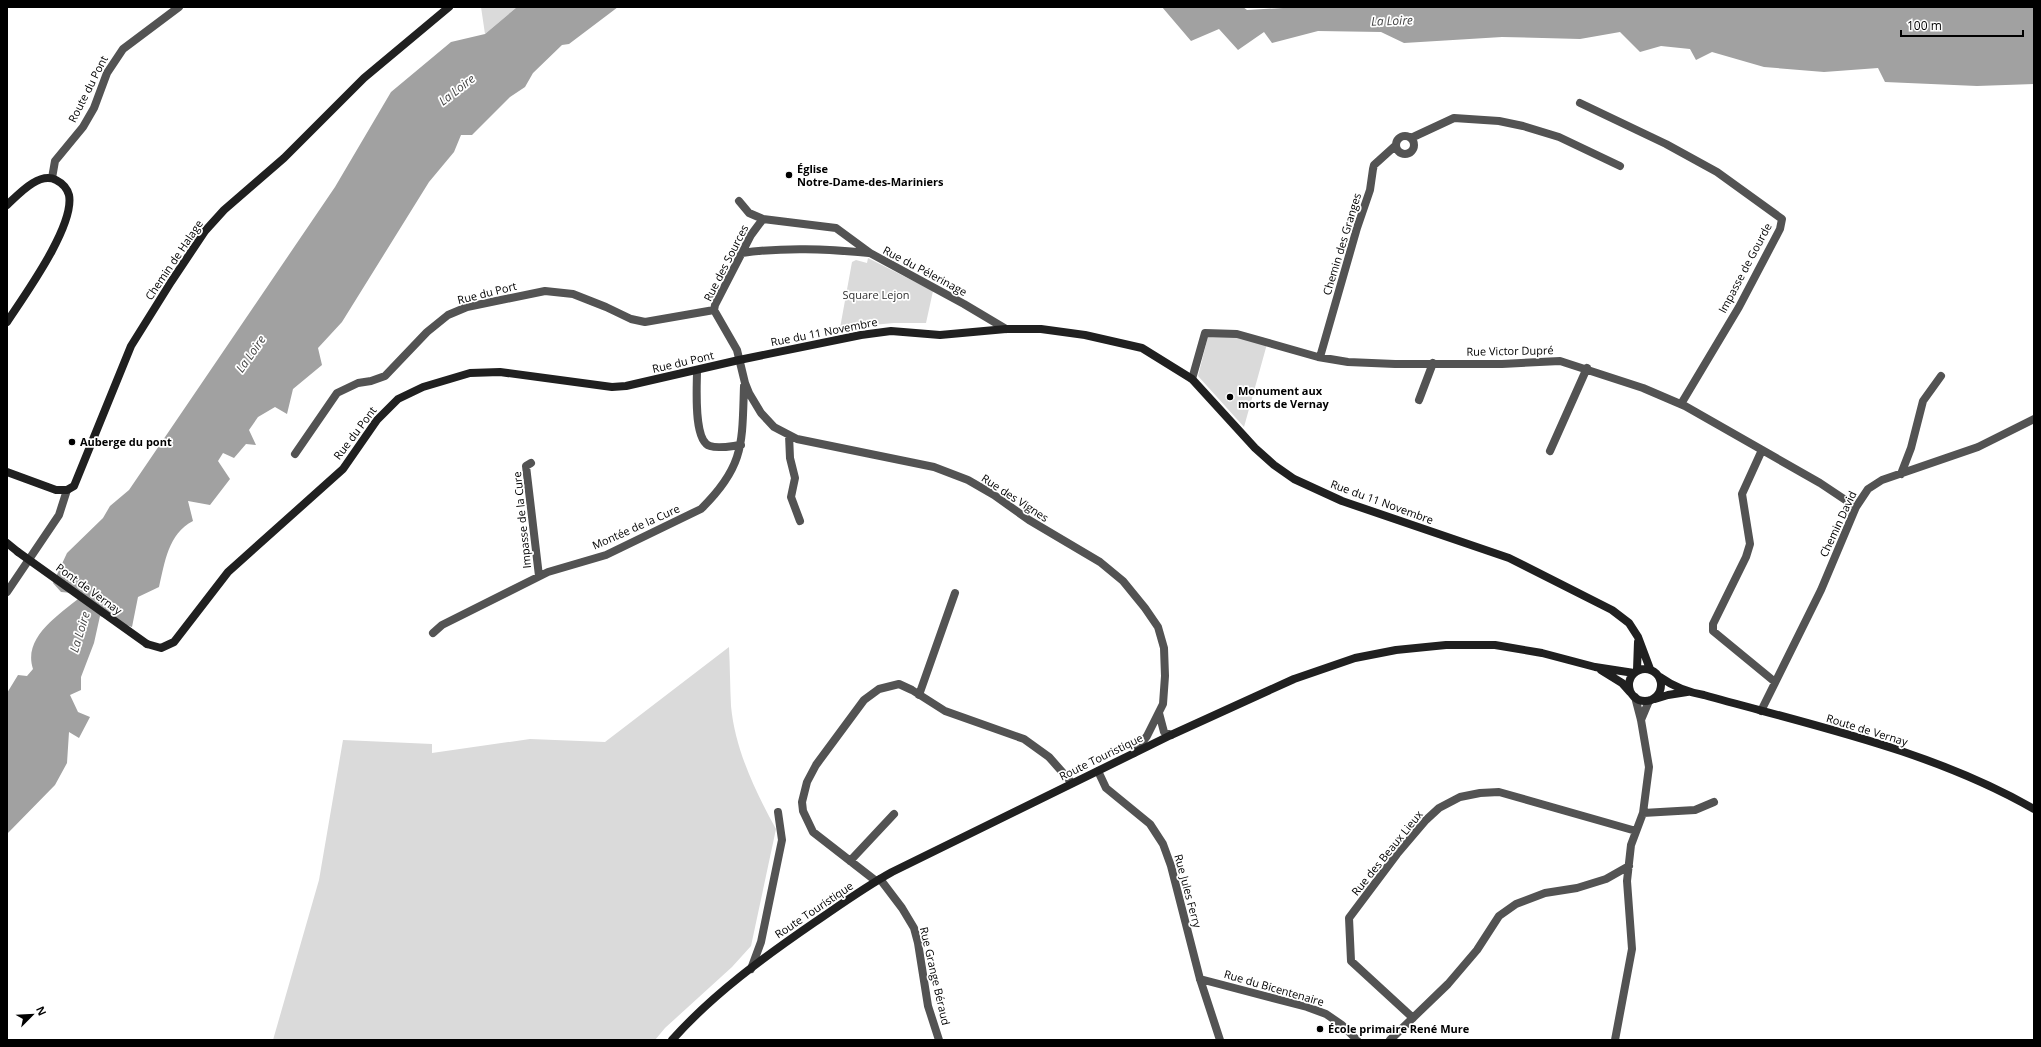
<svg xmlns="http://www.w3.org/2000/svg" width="2041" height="1047" viewBox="0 0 2041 1047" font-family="'Open Sans',sans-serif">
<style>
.green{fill:#dadada}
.water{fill:#a1a1a1}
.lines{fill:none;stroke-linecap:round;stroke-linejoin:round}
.street{stroke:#535353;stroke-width:8}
.secondary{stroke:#202020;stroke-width:8}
.secondary-bridge{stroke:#202020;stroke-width:8}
.poi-dot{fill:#000;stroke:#fff;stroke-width:1.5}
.labels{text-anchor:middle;stroke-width:3.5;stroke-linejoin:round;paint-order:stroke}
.street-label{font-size:11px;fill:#000;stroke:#fff}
.poi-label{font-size:11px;font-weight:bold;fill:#000;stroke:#fff;text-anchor:start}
.park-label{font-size:11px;fill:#313131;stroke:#fff}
.water-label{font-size:12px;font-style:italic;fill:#424242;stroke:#fff}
</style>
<rect width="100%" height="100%" fill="#fff"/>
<!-- green -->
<path class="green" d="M481 7H517L485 34Z
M868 258 933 291 926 323H894L840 328 852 262 856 260 867 263Z
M1208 337H1236L1267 344 1244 427 1198 376Z
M729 647C730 667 730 686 731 706 735 749 755 791 776 829L751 946 732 967 665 1028 655 1040H273L319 880 343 740 432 744V753L530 739 605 742Z"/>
<!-- water -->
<path class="water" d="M517 7H618L569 44 562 45 533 73 525 87 510 97 472 135H461L454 152 429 182 342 322 318 348 322 365 293 389 287 414 275 407 258 417 249 430 256 445 246 444 234 458 223 453 218 461 230 479 210 505 188 501 193 521C168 534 165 562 159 587L138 597 132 627 100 616 94 643 81 677V690L70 695 78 712 90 717 79 738 69 732 67 763 55 785 7 834V693L18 675 27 676 33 669C22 636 62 613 84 594L61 592 53 583 67 553 103 518 110 506 129 490 335 187 391 92 451 42 485 34Z
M1162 7H1243L1247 10 1301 7H2034V84L1977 86 1885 82 1878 68 1824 72 1764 67 1712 52 1696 60 1690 49 1661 46 1640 52 1620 32 1580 39 1502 37 1404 43 1381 32 1318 31 1272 43 1264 32 1238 50 1219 29 1191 41Z"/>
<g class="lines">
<!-- street -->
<path class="street" d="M1580 103 1666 144 1717 172 1782 219 1780 229 1739 307 1681 404
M1396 145a9 9 0 1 1 18 0a9 9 0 1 1-18 0Z
M1411 138 1454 118 1499 121 1523 126 1559 137 1620 166
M52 178 55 161 83 127 94 108 107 73 123 49 179 7
M739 201 749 213 763 219 836 228 870 253 964 304 1006 329
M763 219 751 235 715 305 714 310 737 350 745 383 749 393 761 413 774 427 797 439 934 467 968 480 994 495 1029 520 1100 562 1123 581 1145 608 1158 627 1164 648 1165 676 1163 704 1147 736 1134 753
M742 253C785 247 826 249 869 253
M1320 357 1357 228 1370 190 1373 169 1374 165 1395 146
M697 371C697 387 693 441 710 446 719 449 731 446 741 445
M1192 379 1205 333 1237 334 1318 357 1348 362 1395 364H1502L1560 361 1643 388 1685 406 1820 483 1856 507
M1419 400 1433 363
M789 435 790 458 795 478 791 497 800 521
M1762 450 1742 494 1750 544 1746 557 1713 624V631L1775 682
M1550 451 1587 368
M295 454 337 393 358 383 371 381 385 376 427 332 448 315 467 307 545 291 573 294 606 307 631 319 645 322 714 310
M531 463 526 466 539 576
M1901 474 1911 448 1923 401 1941 376
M7 592 59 515 67 490
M433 633 442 625 548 572 606 555 701 509C745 466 742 443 744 386
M919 695 955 593
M1761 711 1821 590 1856 507 1868 489 1882 480 1978 447 2034 419
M1159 713 1164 732 1171 735
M1641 720 1649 701
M1098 771 1106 788 1150 824 1163 844 1171 866 1200 979 1220 1040
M1643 813 1695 810 1714 802
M850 861 894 814
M880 879 902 908 914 928 918 943 928 1006 939 1040
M876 881 813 832 803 811 802 802 807 782 816 765 864 700 879 689 899 684 912 690 945 711 1024 739 1049 757 1072 783
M751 969 761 942 782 840 778 812
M1200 979 1307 1007 1326 1014 1342 1025 1357 1040
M1413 1018 1351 961 1349 918 1397 854 1426 820 1439 808 1460 797 1480 793 1499 792 1636 831
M1390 1040 1448 984 1477 950 1499 916 1516 904 1545 893 1577 888 1606 879 1629 866
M1615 1040 1632 949 1627 881 1631 845 1643 813 1649 767 1641 720 1635 697"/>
<!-- secondary -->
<path class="secondary" d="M7 205C18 195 39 171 56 180 62 183 67 188 69 195 75 226 24 296 7 322
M7 472 56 490H67L74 486 131 346 171 282 205 231 224 210 284 158 364 78 449 7
M7 543 18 552
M147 644 161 648 174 642 228 572 343 469 377 420 398 399 423 387 470 373 500 372 612 387 626 386 739 360 861 335 891 331 940 335 1006 329H1041L1085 335 1142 348 1192 379 1255 448 1274 465 1294 479 1342 501 1509 558 1612 610 1629 623 1638 637 1650 669
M1629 685a16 16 0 1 1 32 0a16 16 0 1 1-32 0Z
M1601 670 1622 683 1630 692
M1637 670 1638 642
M1660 677C1674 687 1686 692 1704 695 1815 726 1933 751 2034 809
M1655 699 1668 695 1687 692
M672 1040C713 994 764 957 815 922 840 905 865 887 892 872L1171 735 1294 679 1355 658 1396 650 1446 645H1495L1542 653 1595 667 1634 673"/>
<!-- secondary-bridge -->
<path class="secondary-bridge" d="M18 552 147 644"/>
</g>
<!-- markers -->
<g class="poi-dot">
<circle cx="789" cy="175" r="4"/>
<circle cx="1230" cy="397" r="4"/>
<circle cx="72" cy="442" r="4"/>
<circle cx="1320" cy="1029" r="4"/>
</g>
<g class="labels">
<!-- street labels -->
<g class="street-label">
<text transform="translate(88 89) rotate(-63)" y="4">Route du Pont</text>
<text transform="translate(1342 244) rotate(-73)" y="4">Chemin des Granges</text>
<text transform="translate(174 260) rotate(-56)" y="4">Chemin de Halage</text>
<text transform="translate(726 263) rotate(-63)" y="4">Rue des Sources</text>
<text transform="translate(1745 268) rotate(-62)" y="4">Impasse de Gourde</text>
<text transform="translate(925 271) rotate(28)" y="4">Rue du Pélerinage</text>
<text transform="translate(487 293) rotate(-14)" y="4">Rue du Port</text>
<text transform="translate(824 332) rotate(-11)" y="4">Rue du 11 Novembre</text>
<text transform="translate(1510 351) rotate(-1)" y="4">Rue Victor Dupré</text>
<text transform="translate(683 362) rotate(-13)" y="4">Rue du Pont</text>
<text transform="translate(355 433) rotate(-53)" y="4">Rue du Pont</text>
<text transform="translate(1015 498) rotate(33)" y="4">Rue des Vignes</text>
<text transform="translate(1382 502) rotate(20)" y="4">Rue du 11 Novembre</text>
<text transform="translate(522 520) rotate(-96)" y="4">Impasse de la Cure</text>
<text transform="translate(1838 524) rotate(-65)" y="4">Chemin David</text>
<text transform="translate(636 527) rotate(-24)" y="4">Montée de la Cure</text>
<text transform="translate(89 589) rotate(36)" y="4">Pont de Vernay</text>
<text transform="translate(1867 730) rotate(17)" y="4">Route de Vernay</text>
<text transform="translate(1101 757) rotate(-26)" y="4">Route Touristique</text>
<text transform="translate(1387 853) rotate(-51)" y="4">Rue des Beaux Lieux</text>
<text transform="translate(1188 891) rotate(75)" y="4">Rue Jules Ferry</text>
<text transform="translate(814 910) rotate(-34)" y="4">Route Touristique</text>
<text transform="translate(935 976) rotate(77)" y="4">Rue Grange Béraud</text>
<text transform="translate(1274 988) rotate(16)" y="4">Rue du Bicentenaire</text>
</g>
<!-- poi labels -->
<g class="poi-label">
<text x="797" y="173">Église<tspan x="797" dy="13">Notre-Dame-des-Mariniers</tspan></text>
<text x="1238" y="395">Monument aux<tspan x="1238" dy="13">morts de Vernay</tspan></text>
<text x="80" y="446">Auberge du pont</text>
<text x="1328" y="1033">École primaire René Mure</text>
</g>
<!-- park labels -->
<g class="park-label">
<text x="876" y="299">Square Lejon</text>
</g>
<!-- water labels -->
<g class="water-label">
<text transform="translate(1392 21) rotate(-2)" y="4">La Loire</text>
<text transform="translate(457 90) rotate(-38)" y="4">La Loire</text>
<text transform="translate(251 354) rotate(-55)" y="4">La Loire</text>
<text transform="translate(80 632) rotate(-73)" y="4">La Loire</text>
</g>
</g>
<!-- border -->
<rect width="2041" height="1047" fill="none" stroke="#000000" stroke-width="16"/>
<!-- north arrow -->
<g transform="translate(32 1015) rotate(66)" stroke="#ffffff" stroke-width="3" paint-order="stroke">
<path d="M0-3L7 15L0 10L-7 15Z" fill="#000000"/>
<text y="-6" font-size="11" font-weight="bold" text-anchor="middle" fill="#000000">N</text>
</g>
<!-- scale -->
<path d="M1901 30v6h122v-6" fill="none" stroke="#000000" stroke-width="2"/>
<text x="1907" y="30" font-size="12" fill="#000000" stroke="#ffffff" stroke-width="3" paint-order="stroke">100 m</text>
</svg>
